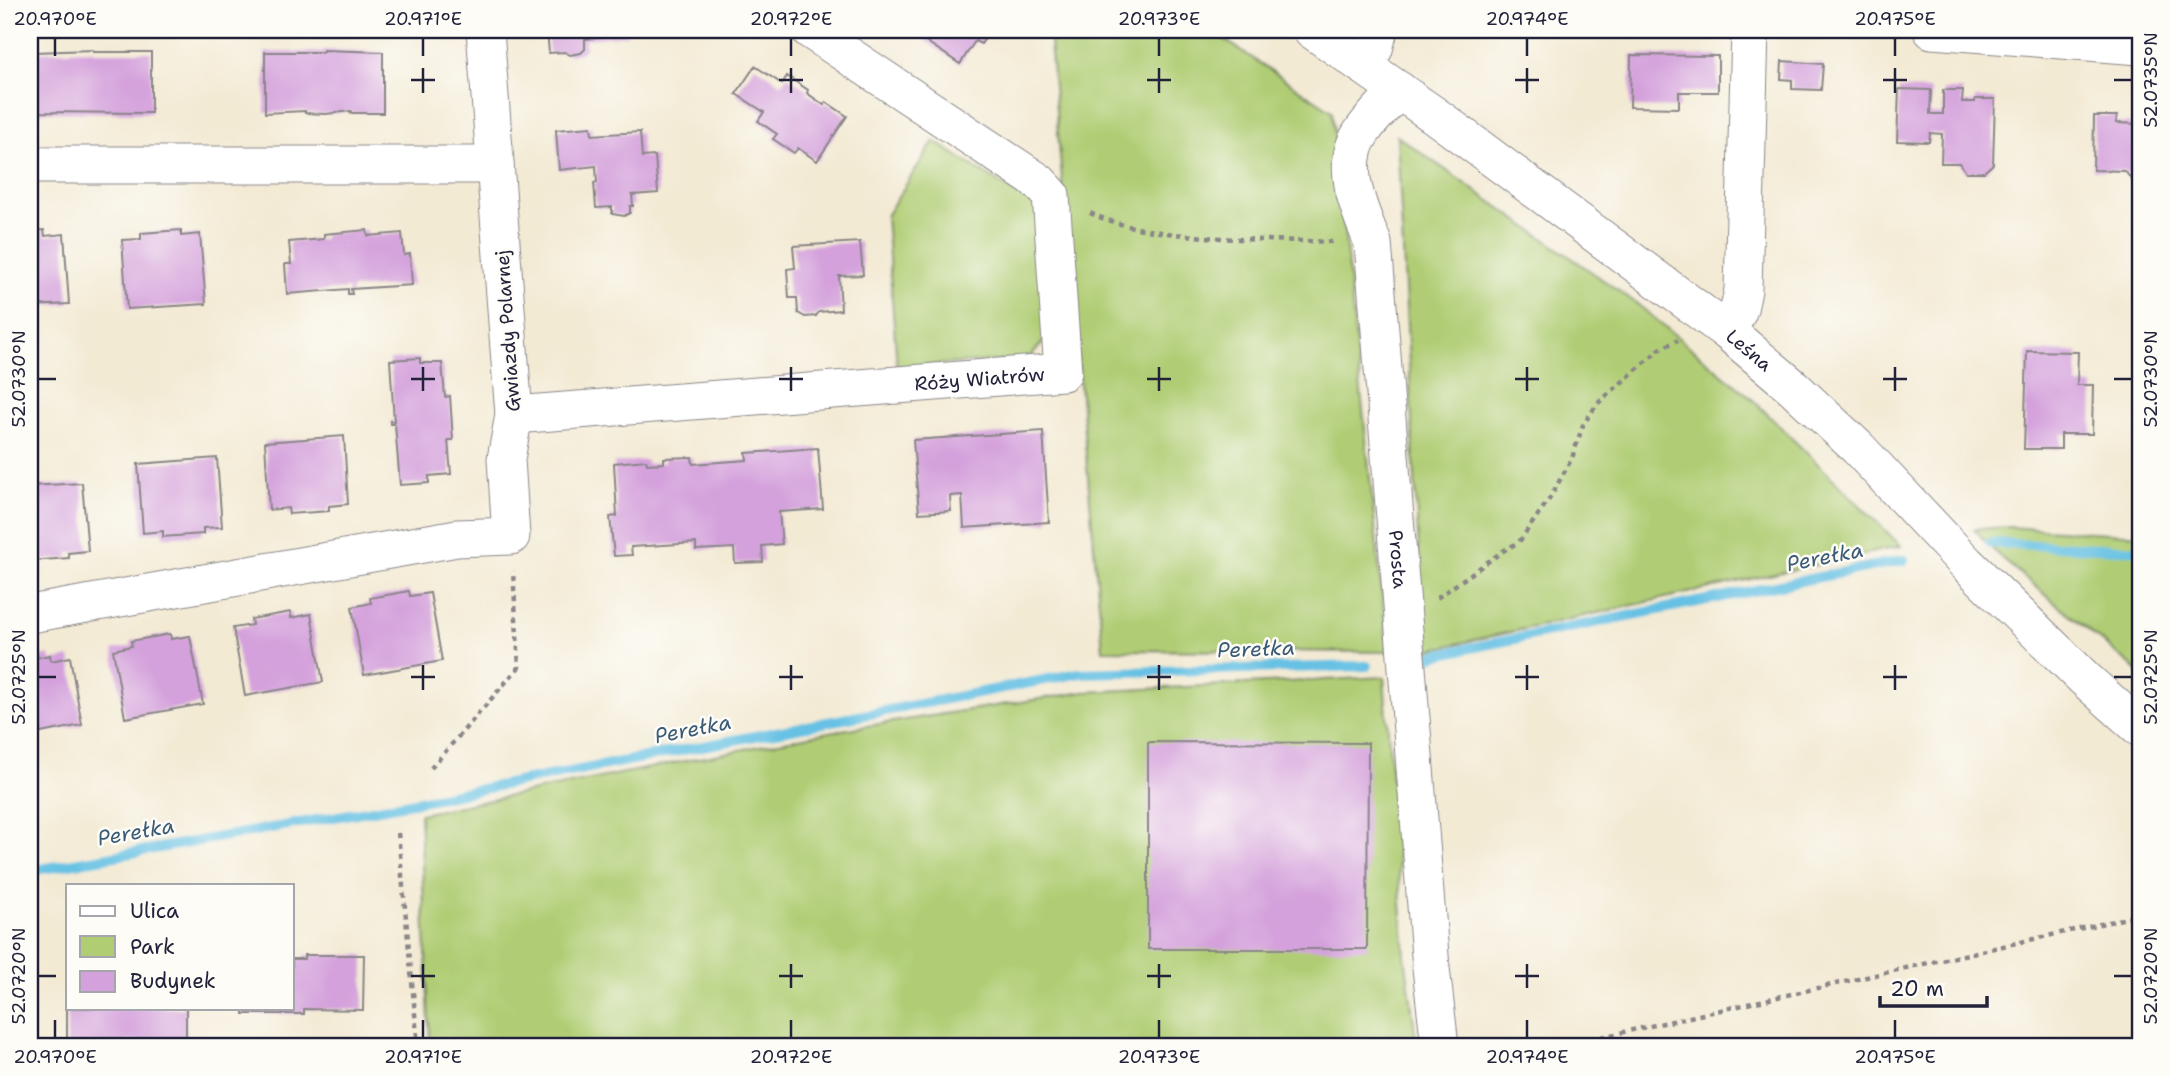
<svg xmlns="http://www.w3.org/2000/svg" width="2170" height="1076" viewBox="0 0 2170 1076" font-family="'Shantell Sans',sans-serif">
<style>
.green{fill:#b0cd74;stroke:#697858;stroke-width:2}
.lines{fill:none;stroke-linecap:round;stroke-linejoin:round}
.stream{stroke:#66c1e4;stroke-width:10}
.building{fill:#d4a1dc}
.minor-casing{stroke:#8a8688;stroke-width:39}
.path{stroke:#8a8688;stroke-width:4.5;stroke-dasharray:5 5;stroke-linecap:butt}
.minor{stroke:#fff;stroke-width:37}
.ticks{fill:none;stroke:#22223b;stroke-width:2.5}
.labels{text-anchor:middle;stroke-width:5;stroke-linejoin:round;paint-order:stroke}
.street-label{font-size:19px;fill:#22223b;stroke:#fdfcf7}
.water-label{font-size:21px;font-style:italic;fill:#3a5a76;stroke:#fdfcf7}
.neatline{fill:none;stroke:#22223b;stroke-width:2.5}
.ticks-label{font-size:18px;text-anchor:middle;fill:#22223b}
</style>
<rect width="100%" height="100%" fill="#fdfcf7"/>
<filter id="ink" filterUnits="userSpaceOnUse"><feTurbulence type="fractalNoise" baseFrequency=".0143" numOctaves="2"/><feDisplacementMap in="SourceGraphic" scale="14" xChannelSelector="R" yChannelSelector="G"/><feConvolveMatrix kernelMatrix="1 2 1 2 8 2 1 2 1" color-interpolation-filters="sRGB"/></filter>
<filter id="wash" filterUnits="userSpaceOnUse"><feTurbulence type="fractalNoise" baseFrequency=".00686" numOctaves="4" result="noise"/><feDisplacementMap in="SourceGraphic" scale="28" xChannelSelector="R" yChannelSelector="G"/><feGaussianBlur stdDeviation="1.57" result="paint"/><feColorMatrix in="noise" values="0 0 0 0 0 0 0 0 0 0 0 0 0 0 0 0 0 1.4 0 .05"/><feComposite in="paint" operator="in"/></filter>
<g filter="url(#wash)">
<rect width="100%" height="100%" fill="#f3ead4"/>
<!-- green -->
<path class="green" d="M1049 30H1210L1332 111 1388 652 1103 650Z
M1397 136 1636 303 1750 397 1901 546 1424 651Z
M934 141 1040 209 1050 334 1029 359 897 367 886 216Z
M2009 527 2140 535V673L1999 556 1974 529Z
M1384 677 1405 956 1417 1046H430L420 814 829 732 1084 692Z"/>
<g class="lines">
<!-- stream -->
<path class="stream" d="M1990 543 2140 550
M1426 657 1904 560
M30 871 384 808 1080 673 1367 666"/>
</g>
<g id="blocks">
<!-- building -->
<path class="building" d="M547 30H626L627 35 585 39V49L581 53 570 55 565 52 549 53Z
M929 30H991L981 44 975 41 960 64 924 40Z
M93 50V52H151V113L32 112 33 52Z
M323 50 383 52V113H351V111L326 114 305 113V111L265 113V52H323Z
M1631 55 1718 56V92H1679V108L1630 107Z
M1782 61 1823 64 1821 90 1792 89V80L1781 79Z
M755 66 782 84 787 76 808 90 807 93 824 105 826 102 847 116 817 161 798 148 794 153 773 139 777 134 758 121 764 112 736 94Z
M1899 89 1931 90 1930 114H1943V90H1963L1962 102H1975V99H1995L1993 164 1984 172H1966L1959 163H1941L1942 134 1930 133 1929 142 1897 141Z
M2094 116H2117L2116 123 2140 124V182H2133L2125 171 2093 170Z
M591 127 592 135 640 132 642 157 655 156 658 193 632 195 633 206H630V213L624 216 612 214V207L596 208 594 183 597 182 596 166 559 170 556 130Z
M44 230 45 236 64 234 69 304 30 306V231Z
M181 230V236L200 234 206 304 127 309 122 240 141 239V233Z
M367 230 368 236 402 233 404 255 410 254 412 285 351 289 352 294H348V289L287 294 285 264H291L289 242 324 239V234Z
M860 242 863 275 839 276 841 310 819 312 816 316 805 317 798 313 797 298H789L787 269 795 268 793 246Z
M2027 351 2078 352 2077 385H2093L2092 434H2061V449H2024Z
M420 358V363H442L445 397 450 396 453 440H448L451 474 429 476V483L400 485 395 424H390V421H394L390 360Z
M1043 431 1049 522 964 528 962 495 950 496 951 511 919 513 913 440Z
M344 436 348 504 329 506V511L289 514 288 508 269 510 265 442Z
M818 448 823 509 779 512 782 544 762 546 763 562 735 563 734 548 696 550V543L631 547 632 555 614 556 610 517 617 516 614 463 646 460 647 464 664 463V458L692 457 693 464 747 460 746 453Z
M217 458 222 527 203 528V534L163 537V531L143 533 138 464Z
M82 483 88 551 68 553 69 558 30 561V486Z
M409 591 410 596 430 593 442 661 364 675 352 607 371 603 370 598Z
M291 612V618L311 614 323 682 245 696 233 628 252 625 251 619Z
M170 634 171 639 190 636 203 704 125 718 113 650 132 646 131 641Z
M50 655 51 661 70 657 82 725 30 735V659Z
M1148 742 1368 743 1367 949H1148Z
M304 955H364L363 1010 304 1009V1014H244V1008H292V959H304Z
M67 1008H186V1041H127V1045L67 1044Z
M2063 1041 2109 1044V1046H2063Z"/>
</g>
</g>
<g filter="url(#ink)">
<use href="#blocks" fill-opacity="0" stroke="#8a8688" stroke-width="2"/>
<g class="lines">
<!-- minor casing -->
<g class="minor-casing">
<g id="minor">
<path id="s1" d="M1312 30 1437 117 1728 332 1793 387 1858 448 1966 563 2085 679 2140 728"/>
<path d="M1932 30 2140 46"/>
<path d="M1362 65 1374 49 1379 30"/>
<path id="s2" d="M1399 90C1387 103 1372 117 1362 132 1338 165 1360 211 1373 243L1431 968 1440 1046"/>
<path d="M30 165H495"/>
<path d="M1728 332 1739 309 1743 290 1750 30"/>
<path id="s3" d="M514 415 1063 372 1051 195 1039 182 810 30"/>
<path d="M30 614 457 538 511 536 506 459 514 415 485 30"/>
</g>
</g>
<!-- path -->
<path class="path" d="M1090 213C1151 242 1265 239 1334 242
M1437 598 1503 551 1519 542 1550 498 1572 458 1583 425 1597 404 1660 349 1678 340
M431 768 519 667 513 571
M398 833 418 1046
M1562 1046 2140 915"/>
<!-- minor -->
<use href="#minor" class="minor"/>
</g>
</g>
<!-- ticks -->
<path class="ticks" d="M55 38V56M423 38V56M791 38V56M1159 38V56M1527 38V56M1895 38V56M423 68V93M791 68V93M1159 68V93M1527 68V93M1895 68V93M411 80H435M779 80H803M1147 80H1171M1515 80H1539M1883 80H1907M2114 80H2132M423 367V391M791 367V391M1159 367V391M1527 367V391M1895 367V391M38 379H56M411 379H435M779 379H803M1147 379H1171M1515 379H1539M1883 379H1907M2114 379H2132M423 665V690M791 665V690M1159 665V690M1527 665V690M1895 665V690M38 677H56M411 677H435M779 677H803M1147 677H1171M1515 677H1539M1883 677H1907M2114 677H2132M423 964V988M791 964V988M1159 964V988M1527 964V988M38 976H56M411 976H435M779 976H803M1147 976H1171M1515 976H1539M2114 976H2132M55 1020V1038M423 1020V1038M791 1020V1038M1159 1020V1038M1527 1020V1038M1895 1020V1038"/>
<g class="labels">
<!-- street labels -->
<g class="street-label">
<text transform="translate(507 331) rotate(-94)" y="7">Gwiazdy Polarnej</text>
<text dy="7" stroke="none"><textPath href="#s1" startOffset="542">Leśna</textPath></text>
<text dy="7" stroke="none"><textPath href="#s3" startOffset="467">Róży Wiatrów</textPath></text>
<text dy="7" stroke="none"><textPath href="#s2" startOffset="490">Prosta</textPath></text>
</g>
<!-- water labels -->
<g class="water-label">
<text transform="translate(1825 557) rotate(-11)" y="7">Perełka</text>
<text transform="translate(1256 649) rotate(-2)" y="7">Perełka</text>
<text transform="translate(693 729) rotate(-11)" y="7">Perełka</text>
<text transform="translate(136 832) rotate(-10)" y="7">Perełka</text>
</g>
</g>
<!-- margin -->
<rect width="2170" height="1076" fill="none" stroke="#fdfcf7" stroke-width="77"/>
<!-- legend -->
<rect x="66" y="884" width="228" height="126" fill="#fdfcf7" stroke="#a5a5ac" stroke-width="2"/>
<rect x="80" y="906" width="35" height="10" fill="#ffffff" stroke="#a5a5ac" stroke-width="2"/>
<text x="130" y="918" font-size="21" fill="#22223b">Ulica</text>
<rect x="80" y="936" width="35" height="21" fill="#b0cd74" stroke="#a5a5ac" stroke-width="2"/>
<text x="130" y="954" font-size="21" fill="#22223b">Park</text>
<rect x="80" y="971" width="35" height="21" fill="#d4a1dc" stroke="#a5a5ac" stroke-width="2"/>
<text x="130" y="988" font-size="21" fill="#22223b">Budynek</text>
<!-- scale -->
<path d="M1880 996v10h107v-10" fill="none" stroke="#22223b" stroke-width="3.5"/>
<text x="1890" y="996" font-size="21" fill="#22223b" stroke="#fdfcf7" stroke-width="5" paint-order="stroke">20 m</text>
<rect x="38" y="38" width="2094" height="1000" class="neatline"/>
<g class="ticks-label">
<text x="55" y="25">20.970°E</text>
<text x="423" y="25">20.971°E</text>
<text x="791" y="25">20.972°E</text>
<text x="1159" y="25">20.973°E</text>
<text x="1527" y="25">20.974°E</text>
<text x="1895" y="25">20.975°E</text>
<text transform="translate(2151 80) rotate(-90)" y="6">52.0735°N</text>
<text transform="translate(19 379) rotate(-90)" y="6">52.0730°N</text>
<text transform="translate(2151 379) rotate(-90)" y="6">52.0730°N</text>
<text transform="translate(19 677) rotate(-90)" y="6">52.0725°N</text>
<text transform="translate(2151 677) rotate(-90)" y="6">52.0725°N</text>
<text transform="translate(19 976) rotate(-90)" y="6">52.0720°N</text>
<text transform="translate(2151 976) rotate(-90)" y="6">52.0720°N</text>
<text x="55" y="1063">20.970°E</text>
<text x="423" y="1063">20.971°E</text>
<text x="791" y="1063">20.972°E</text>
<text x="1159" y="1063">20.973°E</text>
<text x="1527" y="1063">20.974°E</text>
<text x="1895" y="1063">20.975°E</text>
</g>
</svg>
